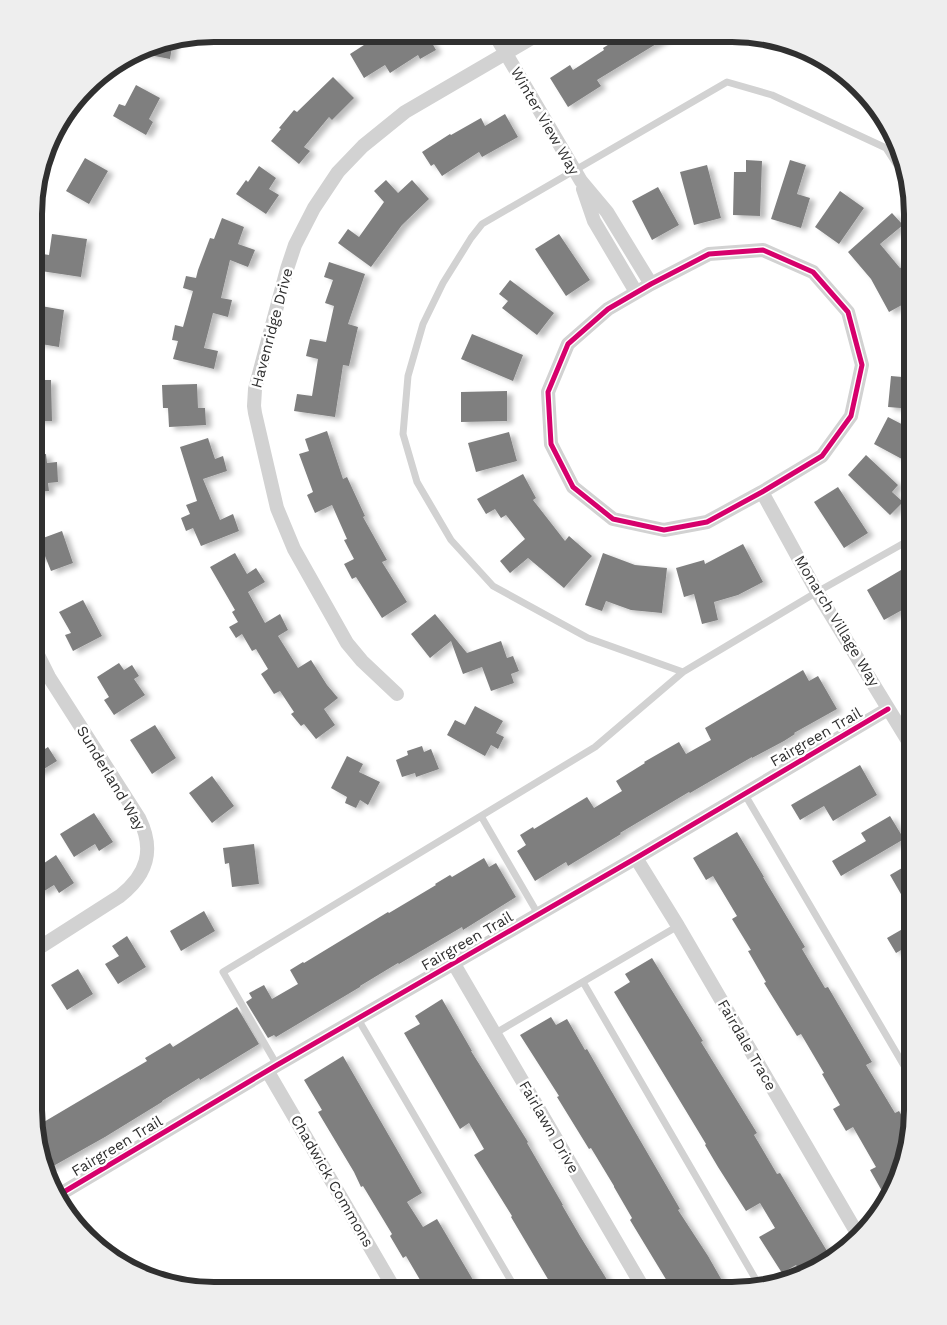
<svg xmlns="http://www.w3.org/2000/svg" width="947" height="1325" viewBox="0 0 947 1325" font-family="'Work Sans',sans-serif">
<style>
.building{fill:#7f7f7f;filter:url(#shadow)}
.lines{fill:none;stroke-linecap:round;stroke-linejoin:round}
.lane{stroke:#d2d2d2;stroke-width:7}
.street{stroke:#d2d2d2;stroke-width:14}
.cycleway-casing{stroke:#fff;stroke-width:8}
.cycleway{stroke:#d6006c;stroke-width:5}
.labels{text-anchor:middle;stroke-width:5;stroke-linejoin:round;paint-order:stroke}
.street-label{font-size:15px;fill:#303030;stroke:#fff}
.rim{fill:none;stroke:#303030;stroke-width:6}
</style>
<defs>
<filter id="shadow"><feDropShadow dx="5.5" dy="3" stdDeviation="2.5" flood-color="#0004"/></filter>
</defs>
<rect width="100%" height="100%" fill="#fff"/>
<!-- building -->
<path class="building" d="M381 34H427L436 50 420 59 418 55 390 73 385 65 364 78 350 54Z
M633 35H671L597 80 601 86 568 107 550 78 570 65 573 70 604 50 603 48 619 38 622 42Z
M173 41 170 59 139 53 156 43Z
M333 77 354 98 332 120 329 117 304 147 310 151 299 164 271 141 281 129 279 128 294 110 297 112Z
M136 85 160 98 149 119 153 122 146 135 113 116 119 104 125 106Z
M505 114 518 137 482 157 479 152 442 176 434 164 431 166 422 152 450 134 451 135 481 118 485 126Z
M85 158 108 171 89 204 66 191Z
M746 160 762 161 760 216 733 215 734 172H746Z
M790 160 806 165 797 194 810 198 801 228 771 219Z
M707 165 721 218 694 225 680 172Z
M259 166 276 178 269 189 279 195 266 214 236 194 246 180 248 182Z
M386 180 398 193 412 180 429 199 402 225 371 267 338 243 348 229 359 237 384 202 374 191Z
M658 187 679 225 652 240 632 201Z
M840 191 864 208 839 244 815 227Z
M892 213 903 225 880 244 900 268 913 261V299L889 312 871 279 848 252Z
M222 218 244 227 238 244 255 250 248 267 230 260 221 298 232 300 228 317 213 313 204 348 218 351 214 369 173 359 178 341 172 340 175 325 183 327 193 291 183 288 186 276 196 278 198 270 210 238 214 239Z
M52 234 87 239 81 277 41 271 43 254 49 255Z
M559 234 590 280 566 296 535 249Z
M329 262 365 274 348 324 358 327 349 366 343 365 335 417 294 411 297 394 312 396 318 359 306 356 310 339 326 342 334 306 325 303 333 280 324 277Z
M510 280 554 313 537 335 502 308 508 301 499 294Z
M35 305 64 310 59 347 35 343Z
M472 334 523 355 513 381 461 359Z
M891 376 913 378V409L888 407Z
M35 380H51L52 421H35Z
M197 384 198 408H205L206 425 169 427 168 408H163L162 385Z
M507 391V421L461 422V392Z
M888 417 913 430 907 442 913 446V465L874 444Z
M327 431 343 479 347 477 365 516 363 517 387 560 382 562 407 602 382 618 356 577 352 579 344 564 354 559 344 540 347 539 332 505 315 513 307 495 313 492 299 454 309 451 305 439Z
M509 432 517 461 476 472 468 443Z
M208 438 215 459 223 456 227 471 203 479 220 520 233 514 239 531 201 546 193 528 186 531 181 518 190 514 186 505 197 501 180 447Z
M46 454 47 463 57 462 58 482 48 483 49 491 35 492V455Z
M866 455 898 485 892 492 903 502 890 515 848 475Z
M523 474 536 498 533 500 565 541 569 536 592 556 564 588 528 558 510 573 500 561 525 539 506 515 501 518 495 509 486 514 477 499Z
M838 487 868 533 844 548 814 502Z
M62 531 73 563 51 571 45 556 35 559V541Z
M743 544 763 582 738 595 714 602 718 620 702 624 694 594 684 597 676 568 704 560 705 564Z
M235 553 247 574 256 568 265 582 248 592 265 623 280 614 288 630 278 636 298 668 311 660 327 685 338 698 324 709 335 725 316 739 304 724 301 726 291 714 294 712 280 691 274 694 261 674 268 669 256 649 252 651 242 634 236 638 229 627 238 622 232 612 235 610 210 567Z
M603 553 635 565 667 568 662 613 631 610 606 601 602 611 585 605Z
M901 570 913 590V604L884 620 867 590Z
M83 600 102 636 73 651 65 635 71 633 59 612Z
M435 614 467 653 501 641 507 658 513 656 519 671 511 674 514 683 491 691 482 667 463 674 451 641 430 658 411 634Z
M119 663 124 670 132 665 139 676 134 679 145 695 114 715 104 700 109 697 97 677Z
M803 670 809 681 818 676 837 709 794 733 795 734 784 741 752 758V757L690 793 689 792 620 833 621 834 568 866 566 862 535 881 517 851 526 845 520 835 533 827 534 829 587 797 594 808 622 791 616 781 645 763 644 762 679 742 686 754 711 740 705 728Z
M475 706 503 721 496 733 504 737 498 749 491 745 485 756 447 735 455 720 465 725Z
M155 725 176 758 152 774 130 740Z
M422 746 424 752 431 749 439 769 416 777 415 773 402 777 396 760 408 755 407 751Z
M48 747 57 761 34 775V756Z
M347 756 363 764 359 772 380 782 368 805 360 800 356 808 345 803 347 797 331 788Z
M860 765 877 795 833 821 824 806 800 820 791 805Z
M212 776 234 806 212 823 189 793Z
M94 813 113 842 99 851 95 844 74 857 60 834Z
M890 816 904 839 841 876 832 861 866 841 861 833Z
M737 832 764 877H763L805 947 802 949 825 988 828 987 872 1062 866 1065 895 1113 899 1111 910 1130 891 1186 882 1191 870 1170 876 1167 853 1127 846 1131 833 1109 840 1105 822 1074 824 1073 801 1034 797 1036 764 983 766 982 748 951 751 950 732 919 737 916 713 876 706 880 693 858Z
M254 844 259 884 232 887 229 863 225 864 223 848Z
M56 855 74 883 59 893 54 885 41 893 34 882V870Z
M484 858 489 867 496 863 516 897 463 930 462 927 399 964 398 963 360 986V987L276 1037 274 1035 268 1038 246 1002 252 998 249 993 264 985 272 999 298 984 290 970 303 962 304 963 388 912 389 913 436 885 435 884 450 875 452 877Z
M909 864 913 871V915L890 875Z
M204 911 215 931 181 951 170 931Z
M913 923V943L896 953 887 938Z
M127 936 146 967 118 984 105 964 119 956 112 946Z
M652 958 703 1041 701 1042 757 1133 754 1135 777 1174 780 1173 830 1256 802 1274 796 1265 782 1273 759 1237 775 1228 760 1203 746 1211 718 1167 705 1145 706 1144 614 992 630 982 625 974Z
M78 969 93 994 67 1010 51 985Z
M442 999 472 1051H471L528 1142 527 1143 563 1205H562L580 1236 614 1291H555L511 1217 512 1216 474 1155 484 1149 469 1123 460 1129 404 1033 420 1024 415 1016Z
M237 1007 259 1044 200 1080 199 1078 162 1101V1102L105 1137 48 1169 37 1126 147 1061 145 1058 170 1043 173 1047Z
M551 1017 556 1025 567 1019 585 1050 587 1049 680 1209 678 1210 708 1256 728 1291H672L666 1281H667L630 1220 632 1218 614 1187V1186L591 1148 589 1149 557 1097 559 1096 520 1035Z
M343 1056 422 1193 407 1202 423 1227 437 1219 476 1285 467 1290H426L406 1256 403 1258 390 1236 392 1234 363 1186 361 1187 354 1172 318 1112 322 1110 304 1080Z"/>
<g class="lines">
<!-- lane -->
<path class="lane" d="M904 176 886 148 772 95 727 82 482 224 471 238 443 283 423 324 408 376 403 434 417 482 451 540 493 586 588 638 683 672 817 592 913 538
M744 793 913 1081
M481 816 538 914
M583 982 759 1285
M358 1019 517 1291
M494 1034 678 926
M277 1065 223 972 595 747 683 672"/>
<!-- street -->
<path class="street" d="M495 35 581 181 607 212 651 284
M55 133 80 97
M583 189 594 221 636 292
M763 250 813 272 848 312 862 365 851 416 822 456 762 492 707 522 664 530 613 519 573 487 551 444 548 392 568 344 608 309 651 284 709 254Z
M762 492 817 592 913 749
M397 694 362 661 347 643 294 549 277 508 255 413 254 406 255 389 287 269 295 245 314 208 338 172 363 146 405 112 537 35
M636 858 678 926 857 1233
M34 951 120 896C147 875 155 850 139 818L49 677 35 649
M454 964 645 1291
M268 1072 395 1290
M57 1196 277 1065 636 858 888 709"/>
<!-- cycleway casing -->
<g class="cycleway-casing">
<path id="cycleway" d="M763 250 813 272 848 312 862 365 851 416 822 456 762 492 707 522 664 530 613 519 573 487 551 444 548 392 568 344 608 309 651 284 709 254Z
M57 1196 277 1065 636 858 888 709"/>
</g>
<!-- cycleway -->
<use href="#cycleway" class="cycleway"/>
</g>
<g class="labels">
<!-- street labels -->
<g class="street-label">
<text transform="translate(545 121) rotate(60)" y="5">Winter View Way</text>
<text transform="translate(272 328) rotate(-75)" y="5">Havenridge Drive</text>
<text transform="translate(837 621) rotate(59)" y="5">Monarch Village Way</text>
<text transform="translate(816 737) rotate(-30)" y="5">Fairgreen Trail</text>
<text transform="translate(111 778) rotate(59)" y="5">Sunderland Way</text>
<text transform="translate(467 941) rotate(-30)" y="5">Fairgreen Trail</text>
<text transform="translate(747 1045) rotate(60)" y="5">Fairdale Trace</text>
<text transform="translate(549 1127) rotate(60)" y="5">Fairlawn Drive</text>
<text transform="translate(117 1146) rotate(-31)" y="5">Fairgreen Trail</text>
<text transform="translate(332 1181) rotate(60)" y="5">Chadwick Commons</text>
</g>
</g>
<!-- crop -->
<path d="M0 0H947V1325H0ZM214 42H732A172 172 0 0 1 904 214V1110A172 172 0 0 1 732 1282H214A172 172 0 0 1 42 1110V214A172 172 0 0 1 214 42Z" fill="#eee" fill-rule="evenodd"/>
<path class="rim" d="M214 42H732A172 172 0 0 1 904 214V1110A172 172 0 0 1 732 1282H214A172 172 0 0 1 42 1110V214A172 172 0 0 1 214 42Z"/>
</svg>
